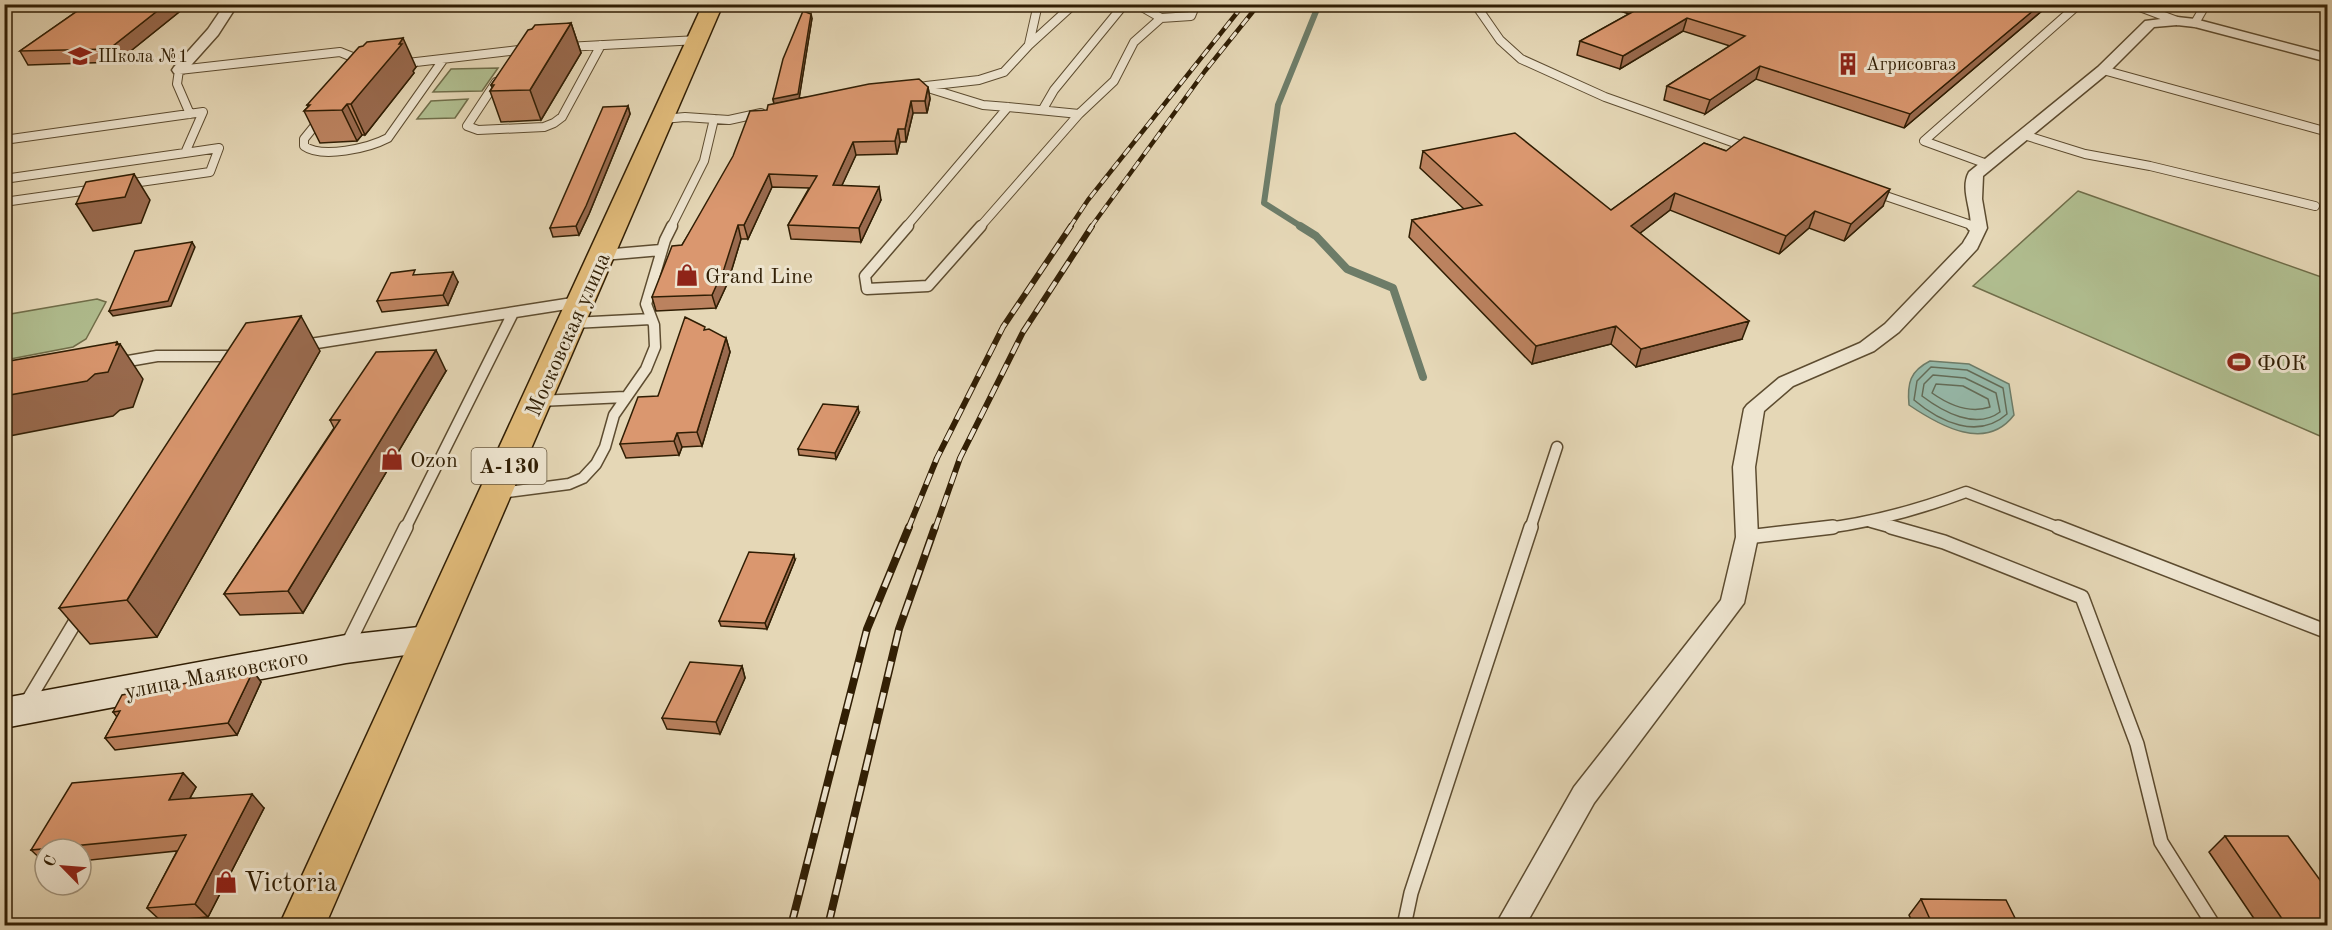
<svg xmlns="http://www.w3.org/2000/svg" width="2332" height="930" viewBox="0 0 2332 930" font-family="'Old Standard TT',serif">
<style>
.green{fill:#b1bf91;stroke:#706e4a;stroke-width:1.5}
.water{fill:#96baab;stroke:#6d7c68;stroke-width:1.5}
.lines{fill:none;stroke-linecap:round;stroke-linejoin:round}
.shore{stroke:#636c58;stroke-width:1.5}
.stream-far1{stroke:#6d7c68;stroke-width:6}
.stream{stroke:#6d7c68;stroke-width:8}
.lane-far2-casing{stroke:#5d4c30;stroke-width:10}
.lane-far1-casing{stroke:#5d4c30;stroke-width:13}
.lane-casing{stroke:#5d4c30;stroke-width:16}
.street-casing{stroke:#5d4c30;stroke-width:3}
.secondary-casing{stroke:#301e04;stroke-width:3}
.primary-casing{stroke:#301e04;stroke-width:3}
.lane-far2{stroke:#eee5d0;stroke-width:8}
.lane-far1{stroke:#eee5d0;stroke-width:10}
.lane{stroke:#eee5d0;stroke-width:13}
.street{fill:#eee5d0;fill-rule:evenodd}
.secondary{fill:#eee5d0;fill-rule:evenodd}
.primary{fill:#e2bc7b;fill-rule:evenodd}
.rail-far2-casing{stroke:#301e04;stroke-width:4.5}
.rail-far1-casing{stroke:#301e04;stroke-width:6}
.rail-casing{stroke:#301e04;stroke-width:8}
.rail-far2{stroke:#eee5d0;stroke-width:3;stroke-dasharray:9;stroke-linecap:butt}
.rail-far1{stroke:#eee5d0;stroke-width:4;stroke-dasharray:12;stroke-linecap:butt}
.rail{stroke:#eee5d0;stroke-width:5;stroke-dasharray:16;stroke-linecap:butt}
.wall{fill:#bb825f;stroke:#301e04;stroke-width:1.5}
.shaded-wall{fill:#996a4e;stroke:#301e04;stroke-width:1.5}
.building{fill:#da976f;stroke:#301e04;stroke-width:1.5}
.labels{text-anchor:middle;stroke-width:6;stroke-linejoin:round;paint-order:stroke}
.far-poi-label{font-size:18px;fill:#301e04;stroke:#eee5d0;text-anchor:start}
.shield{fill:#eee5d0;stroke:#695a41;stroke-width:1.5}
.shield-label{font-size:21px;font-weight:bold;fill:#301e04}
.poi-label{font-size:22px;fill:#301e04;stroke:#eee5d0;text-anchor:start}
.street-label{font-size:22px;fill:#301e04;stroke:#eee5d0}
.near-poi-label{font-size:27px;fill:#301e04;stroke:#eee5d0;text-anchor:start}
</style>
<rect width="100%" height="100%" fill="#e5d7b6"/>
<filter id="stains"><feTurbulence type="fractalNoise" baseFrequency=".00333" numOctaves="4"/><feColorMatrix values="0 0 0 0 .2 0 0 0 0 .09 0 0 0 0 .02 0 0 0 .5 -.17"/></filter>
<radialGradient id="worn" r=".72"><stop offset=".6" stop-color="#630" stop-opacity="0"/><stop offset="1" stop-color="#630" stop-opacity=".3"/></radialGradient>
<!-- green -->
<path class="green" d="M498 68 482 91 433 92 451 69Z
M468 99 455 118 417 119 431 101Z
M2078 191 2327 279V439L1973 286Z
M97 299 106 302 86 339 73 347 5 360V315Z"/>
<!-- water -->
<path class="water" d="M1930 361 1969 364 2009 384 2014 415C1986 452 1940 426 1909 405 1907 383 1910 371 1930 361Z"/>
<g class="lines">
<!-- shore -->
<path class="shore" d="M1931 367 1967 370 2003 388 2007 414C1978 440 1940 422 1914 400L1917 381Z
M1933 375 1965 378 1996 393 2000 412C1976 430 1943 412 1922 396L1924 384Z
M1936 384 1963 386 1988 399 1990 407C1969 414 1949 405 1932 393Z"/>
<!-- stream-far1 -->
<path class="stream-far1" d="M1302 227 1264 203 1278 105 1319 4"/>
<!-- stream -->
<path class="stream" d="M1300 226 1316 236 1347 269 1393 288 1423 377"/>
<!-- lane-far2 casing -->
<g class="lane-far2-casing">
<path id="lane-far2" d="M1475 4 1500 40 1521 59 1605 97 1749 148
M2132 4 2177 21
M1161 18 1191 16 1196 4
M2195 23 2206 4
M1029 44 1038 4
M566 47 698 40
M399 64 527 49
M2103 70 2328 132
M496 82 467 126 478 130 544 127 554 123 562 117 601 45
M915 84 983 105 1008 107
M926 86 979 80 1004 72 1029 45 1074 4
M1043 109 1054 90 1122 7H1142L1161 18 1134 42 1114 81 1079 114
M190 114 177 84 179 70 340 52 355 58 361 65
M321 118 304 139V146C322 159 369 148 388 138L443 60
M663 119 685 117 729 120 761 113
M2024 135 2085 154 2150 166 2315 206
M4 140 203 112 185 153 4 179
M1987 164 1924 141 2079 4
M126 184 210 172 219 148 185 153
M1874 192 1977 227
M4 202 96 189
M671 227 704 161 714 119
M906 227 1008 107
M980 227 1079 114 1008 107"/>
</g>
<!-- lane-far1 casing -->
<g class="lane-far1-casing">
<path id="lane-far1" d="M908 226 865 276 867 289 928 286 981 226
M1972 226 1979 228
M603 255 661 250
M573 323 651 319
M304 345 579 302
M117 363 157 356H234L231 361
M539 401 625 397
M500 493 569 484 583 478 596 464 605 447 614 415 646 369 655 347 654 325 646 304 665 240 672 226
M1871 522 1896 529
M405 529 513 313
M1530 529 1557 447
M1819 529C1871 523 1918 510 1966 492L2062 529"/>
</g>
<!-- lane casing -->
<g class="lane-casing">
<path id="lane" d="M1891 527 1944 542 2082 597 2137 744 2161 842 2214 926
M2058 527 2328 632
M1747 537 1833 527
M347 646 406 527
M26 704 80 614
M1404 926 1411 893 1531 527"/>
</g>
<!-- street casing -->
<g class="street-casing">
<path id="street" d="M225 4H238L218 35 184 73H174L172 70 174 67 208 29Z
M2177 17 2195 19 2328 54V62L2195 27 2177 25 2154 27 2108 73 1983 176 1982 199 1987 228 1977 249 1899 332 1874 351 1793 386 1764 411 1755 467 1758 537 1744 603 1594 803 1525 926H1495L1574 787 1721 600 1736 537 1733 467 1744 409 1747 405 1779 378 1860 343 1885 324 1963 243C1965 239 1969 234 1970 230 1974 213 1959 190 1969 172L2098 67 2145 21Z"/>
</g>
<!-- secondary casing -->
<g class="secondary-casing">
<path id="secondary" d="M428 626 440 630 445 639 440 648 428 652 346 663 4 728V698L346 635Z"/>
</g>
<!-- primary casing -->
<g class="primary-casing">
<path id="primary" d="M703 4H723L325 926H279Z"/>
</g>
<!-- lane-far2 -->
<use href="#lane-far2" class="lane-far2"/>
<!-- lane-far1 -->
<use href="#lane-far1" class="lane-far1"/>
<!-- lane -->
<use href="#lane" class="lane"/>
<!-- street -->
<use href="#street" class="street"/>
<!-- secondary -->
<use href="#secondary" class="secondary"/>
<!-- primary -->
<use href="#primary" class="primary"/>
<!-- rail-far2 casing -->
<g class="rail-far2-casing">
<path id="rail-far2" d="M1070 227 1088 200 1244 4
M1091 227 1205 71 1259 4"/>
</g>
<!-- rail-far1 casing -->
<g class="rail-far1-casing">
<path id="rail-far1" d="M908 529 937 458 1003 327 1071 226
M935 529 960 458 1023 332 1092 226"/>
</g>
<!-- rail casing -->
<g class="rail-casing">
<path id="rail" d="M791 926 867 629 909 527
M828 926 899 629 935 527"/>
</g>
<!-- rail-far2 -->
<use href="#rail-far2" class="rail-far2"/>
<!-- rail-far1 -->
<use href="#rail-far1" class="rail-far1"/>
<!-- rail -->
<use href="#rail" class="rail"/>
</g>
<!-- wall -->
<path class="wall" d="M60 4H189L117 62 28 65 20 51 80 9Z
M1600 4H2050L1904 128 1756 79 1705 114 1664 100 1667 86 1730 46 1683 31 1620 69 1577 55 1580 41 1629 14Z
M812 18 799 98 928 87 930 99 927 113H913L906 142H900L897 154 856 155 842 185 881 200 861 242 791 239 788 225 809 188 772 187 748 239H741L728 282 716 308 656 311 652 297 682 245 767 110 774 104 773 99Z
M571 23 581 53 541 120 501 122 490 91 492 88 491 85 532 29Z
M416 67 413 71 414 73 365 135H362L357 141 320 143 304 111 308 107 307 105Z
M628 106 630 114 589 214 579 235 553 237 550 228Z
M1704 143 1883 206 1844 241 1809 228 1779 254 1670 210 1640 233 1742 339 1636 367 1611 344 1532 364 1409 237 1412 220 1464 209 1420 168 1423 151 1611 210Z
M417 275 458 282 448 305 382 312 377 301Z
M705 330 726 338 730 352 702 446 682 447 679 455 626 458 620 444 658 396Z
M320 351 157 637 90 644 59 608Z
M446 371 303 613 240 615 224 594 334 428 330 420Z
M859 413 836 459 799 455 798 449Z
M795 560 767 629 721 626 719 621Z
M742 666 745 678 720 734 667 729 662 718Z
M253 671 261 682 237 735 115 750 105 738 117 717 113 712Z
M183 773 196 787 190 798 264 808 208 917 161 921 147 908 177 851 81 861V849H45V863L31 850Z
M2225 836 2328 926H2259L2209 852Z
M1921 899 2019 926H1914L1909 915Z"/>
<!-- shaded-wall -->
<path class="shaded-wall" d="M166 4H189L117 62 109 49Z
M2041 4H2050L1904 128 1910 114Z
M811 14 812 18 799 99 774 104 773 99Z
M1687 18 1683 31 1620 69 1623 56Z
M571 23 581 53 541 120 530 90Z
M403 38 416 67 413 71 414 73 365 135 351 104Z
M1760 66 1756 79 1705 114 1710 100Z
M928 87 930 99 927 113 925 101Z
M911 101 913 113 906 142 905 129Z
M347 104 362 135 357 141 342 110Z
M628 106 630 114 589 214 579 235 576 226Z
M898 129 900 142 897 154 895 141Z
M853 142 856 155 836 198 833 185Z
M134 174 150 200 141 223 93 231 76 204Z
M769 174 772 187 748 239 744 225Z
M879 187 881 200 861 242 859 228Z
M1890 189 1883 206 1844 241 1851 224Z
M1675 193 1670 210 1626 244 1631 226Z
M1815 211 1809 228 1779 254 1786 236Z
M738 225 741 239 728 282 716 308 712 295Z
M192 242 195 247 171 306 113 316 109 311Z
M453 272 458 282 448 305 443 295Z
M301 316 320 351 157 637 127 600Z
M1749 321 1742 339 1636 367 1641 349Z
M1616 326 1611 344 1532 364 1536 346Z
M726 338 730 352 702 446 697 432Z
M117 342 119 345 120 344 143 379 133 407 120 410 113 416 4 437V396L116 345Z
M436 350 446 371 303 613 288 591Z
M858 407 859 413 836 459 835 453Z
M677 433 682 447 679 455 674 441Z
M794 555 795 560 767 629 765 623Z
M742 666 745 678 720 734 716 722Z
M253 671 261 682 237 735 228 723Z
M183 773 196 787 181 814 169 800Z
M252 794 264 808 208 917 195 904Z"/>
<!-- building -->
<path class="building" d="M80 4H166L109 49 20 51 80 9Z
M1644 4H2041L1910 114 1760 66 1710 100 1667 86 1745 36 1687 18 1623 56 1580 41 1645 5Z
M803 11 811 14 798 94 773 99 783 59Z
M571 23 530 90 490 91 494 85H491L528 30 532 29 535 25Z
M403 38 399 44H402L351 104H347L342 110 304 111 310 105H307L359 47 363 46 367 42Z
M919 79 928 87 925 101H911L905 129H898L895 141 853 142 833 185 879 187 859 228 788 225 817 176 769 174 744 225H738L724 269 712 295 652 297 672 246 682 245 733 156 750 111 767 110 768 105 869 84Z
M628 106 586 206 576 226 550 228 603 107Z
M1515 133 1611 210 1704 143 1726 151 1744 137 1890 189 1851 224 1815 211 1786 236 1675 193 1631 226 1749 321 1641 349 1616 326 1536 346 1412 220 1482 205 1423 151Z
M134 174 125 197 76 204 86 182Z
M192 242 168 301 109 311 135 251Z
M415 270 413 275 453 272 443 295 377 301 391 273Z
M301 316 127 600 59 608 246 323Z
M685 317 705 327 704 330 709 329 726 338 697 432 677 433 674 441 620 444 638 397 658 396Z
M117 342 116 345 120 344 108 372 95 374 87 381 4 396V362Z
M436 350 288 591 224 594 340 420H330L376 352Z
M823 404 858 407 835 453 798 449Z
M749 552 794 555 765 623 719 621Z
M690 662 742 666 716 722 662 718Z
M253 671 228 723 105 738 120 711 113 712 122 695Z
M183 773 169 800 252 794 195 904 147 908 186 835 31 850 72 783Z
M2225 836H2288L2328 891V926H2287Z
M1921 899 2006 900 2019 926H1933Z"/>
<!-- icons -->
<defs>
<g id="school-bare" transform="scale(1.8)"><path d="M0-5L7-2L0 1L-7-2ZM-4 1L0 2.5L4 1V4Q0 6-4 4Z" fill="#8f2418" stroke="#eee5d0" stroke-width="2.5" paint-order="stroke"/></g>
<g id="building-bare" transform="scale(1.8)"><path d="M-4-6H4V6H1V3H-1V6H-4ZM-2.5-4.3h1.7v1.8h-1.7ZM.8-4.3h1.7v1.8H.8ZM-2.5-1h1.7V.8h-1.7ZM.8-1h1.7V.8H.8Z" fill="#8f2418" stroke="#eee5d0" stroke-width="2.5" paint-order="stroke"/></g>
<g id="shop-bare" transform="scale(1.8)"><path d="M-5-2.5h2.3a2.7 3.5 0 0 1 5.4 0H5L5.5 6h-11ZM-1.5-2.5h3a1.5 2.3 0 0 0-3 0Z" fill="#8f2418" stroke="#eee5d0" stroke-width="2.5" paint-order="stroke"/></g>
<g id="stadium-bare" transform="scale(1.8)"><path d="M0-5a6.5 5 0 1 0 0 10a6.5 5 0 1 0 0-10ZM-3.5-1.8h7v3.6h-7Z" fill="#8f2418" stroke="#eee5d0" stroke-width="2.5" paint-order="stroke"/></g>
</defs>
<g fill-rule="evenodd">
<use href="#school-bare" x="80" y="56"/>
<use href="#building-bare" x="1848" y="64"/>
<use href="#shop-bare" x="687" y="275"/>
<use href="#stadium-bare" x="2239" y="362"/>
<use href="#shop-bare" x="392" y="459"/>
<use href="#shop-bare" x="226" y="882"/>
</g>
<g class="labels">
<!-- far-poi labels -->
<g class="far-poi-label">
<text x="98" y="62">Школа №1</text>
<text x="1866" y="70">Агрисовгаз</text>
</g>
<!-- shield labels -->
<rect class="shield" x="471.5" y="448" width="75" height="36" rx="4.5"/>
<g class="shield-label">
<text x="509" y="473">А-130</text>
</g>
<!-- poi labels -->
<g class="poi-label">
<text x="705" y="283">Grand Line</text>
<text x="2257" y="370">ФОК</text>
<text x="410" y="467">Ozon</text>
</g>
<!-- street labels -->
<g class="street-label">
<text transform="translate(567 334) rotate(-66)" y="8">Московская улица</text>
<text transform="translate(216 673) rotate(-11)" y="8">улица Маяковского</text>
</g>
<!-- near-poi labels -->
<g class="near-poi-label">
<text x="244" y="891">Victoria</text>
</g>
</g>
<!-- margin -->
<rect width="2332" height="930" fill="none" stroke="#e5d7b6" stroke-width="24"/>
<rect x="6" y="6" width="2320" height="918" fill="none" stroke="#301e04" stroke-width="3"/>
<rect x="12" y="12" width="2308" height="906" fill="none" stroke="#301e04" stroke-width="1.5"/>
<!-- north arrow -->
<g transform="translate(63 867) rotate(295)"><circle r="28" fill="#eee5d0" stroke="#a2957e" stroke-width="1.5"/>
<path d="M0-4.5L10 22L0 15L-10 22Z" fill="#8f2418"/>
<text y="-9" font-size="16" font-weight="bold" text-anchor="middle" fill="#301e04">С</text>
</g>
<rect width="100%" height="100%" filter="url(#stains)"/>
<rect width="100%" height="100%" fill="url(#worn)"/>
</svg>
